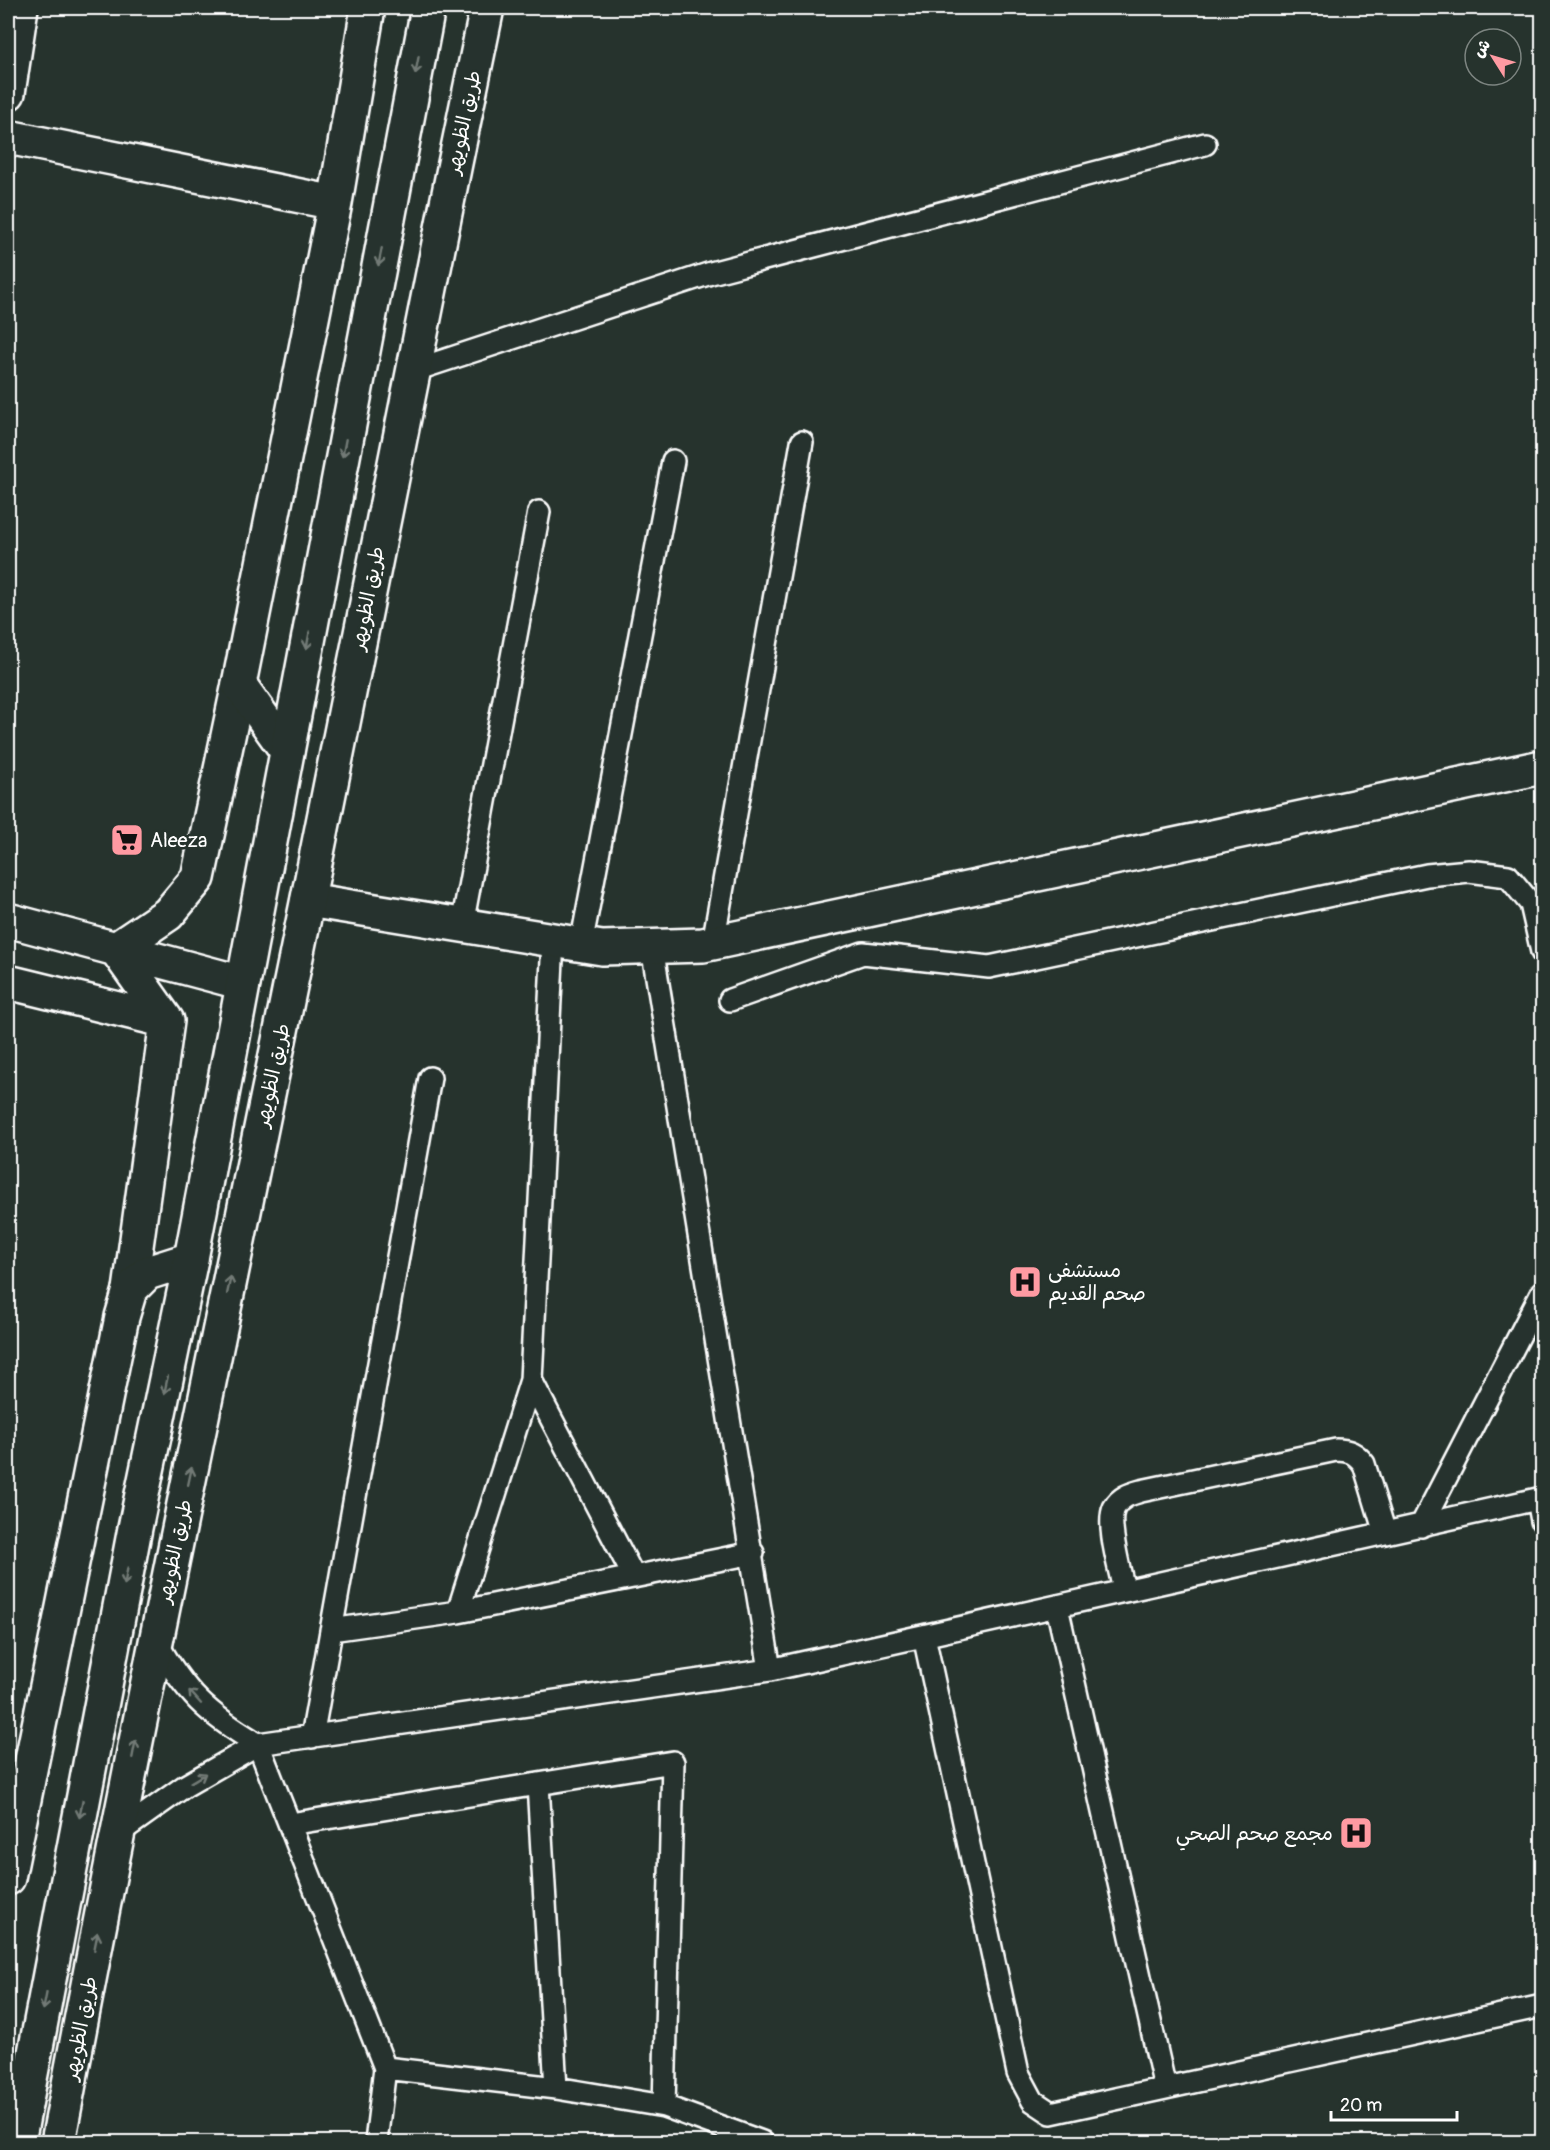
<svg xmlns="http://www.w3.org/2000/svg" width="1550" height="2150" viewBox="0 0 1550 2150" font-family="Pangolin,'Playpen Sans Arabic',sans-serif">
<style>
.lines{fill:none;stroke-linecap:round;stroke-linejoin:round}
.service-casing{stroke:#fff;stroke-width:26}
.minor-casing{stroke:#fff;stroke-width:38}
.tertiary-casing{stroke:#fff;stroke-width:38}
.primary-casing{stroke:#fff;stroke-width:38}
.service{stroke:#26332d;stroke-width:21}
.minor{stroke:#26332d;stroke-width:33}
.tertiary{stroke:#26332d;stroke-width:33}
.primary{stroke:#26332d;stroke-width:33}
.oneway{stroke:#727a76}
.labels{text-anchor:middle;stroke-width:5;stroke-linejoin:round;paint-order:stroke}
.street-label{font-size:20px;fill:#fff;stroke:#26332d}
.poi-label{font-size:20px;fill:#fff;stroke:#26332d;text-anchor:start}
</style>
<rect width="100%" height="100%" fill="#26332d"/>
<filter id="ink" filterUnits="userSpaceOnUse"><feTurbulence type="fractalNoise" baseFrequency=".0167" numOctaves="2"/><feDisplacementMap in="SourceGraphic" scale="12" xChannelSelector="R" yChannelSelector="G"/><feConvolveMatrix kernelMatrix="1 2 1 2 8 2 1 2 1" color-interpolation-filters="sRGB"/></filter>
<g filter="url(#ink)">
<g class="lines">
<!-- service casing -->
<g class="service-casing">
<path id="service" d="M412 371 711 273 1205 144
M462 925 539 512
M713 943 802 442
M581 945 673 461
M652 947 770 1670
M730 1000 863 953 989 967 1427 875 1469 871 1508 876 1531 904 1542 952
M531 1380 634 1577
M1538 1499 1542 1521
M1421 1526 1542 1292
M1124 1591C1121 1573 1106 1525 1114 1508 1120 1497 1130 1494 1141 1491L1336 1450C1349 1450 1356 1453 1364 1464L1385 1533
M1057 1607 1165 2088
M458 1612 531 1380 553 940
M331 1630 458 1612 753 1553
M924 1636 1018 2073 1033 2101 1051 2113 1542 2006
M156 1641C185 1693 207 1714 258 1744L385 2068 556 2088 664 2106 762 2142
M312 1737 430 1078
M290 1824 538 1784
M116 1835 185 1786 258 1744 770 1670 1542 1498
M556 2088 538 1784 673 1762 664 2106
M376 2142 385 2068"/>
</g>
<!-- minor casing -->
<g class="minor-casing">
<path id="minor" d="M8 93 21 8
M308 900 602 948 703 945 1542 767
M8 920 243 983
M8 982 167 1021
M130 1290 167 1021 116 949 168 914 198 878 239 684"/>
</g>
<!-- tertiary casing -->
<g class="tertiary-casing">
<path id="tertiary" d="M8 137 335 203
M287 751 239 684 335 203 368 8
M8 1878 122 1317 130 1290 147 1273 191 1259"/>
</g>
<!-- primary casing -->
<g class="primary-casing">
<path id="primary" d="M18 2142 135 1528 191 1259 428 8
M58 2142C136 1727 224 1313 308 898 369 601 425 304 487 8"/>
</g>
<!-- service -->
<use href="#service" class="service"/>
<!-- minor -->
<use href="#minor" class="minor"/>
<!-- tertiary -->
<use href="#tertiary" class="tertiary"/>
<!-- primary -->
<use href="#primary" class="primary"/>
</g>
<!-- one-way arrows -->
<defs><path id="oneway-shaft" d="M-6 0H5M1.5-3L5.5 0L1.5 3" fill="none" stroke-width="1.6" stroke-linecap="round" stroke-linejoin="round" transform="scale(1.5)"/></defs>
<g class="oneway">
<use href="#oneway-shaft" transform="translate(417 65) rotate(101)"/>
<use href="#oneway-shaft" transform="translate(380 257) rotate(101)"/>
<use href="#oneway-shaft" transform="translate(344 448) rotate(101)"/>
<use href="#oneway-shaft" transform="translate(308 640) rotate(101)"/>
<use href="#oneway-shaft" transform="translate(229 1285) rotate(-78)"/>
<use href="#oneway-shaft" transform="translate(166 1385) rotate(102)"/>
<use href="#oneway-shaft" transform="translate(190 1476) rotate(-78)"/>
<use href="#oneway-shaft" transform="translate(126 1576) rotate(101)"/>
<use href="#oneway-shaft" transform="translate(195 1697) rotate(-132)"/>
<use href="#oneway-shaft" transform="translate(134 1749) rotate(-79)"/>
<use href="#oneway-shaft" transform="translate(198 1778) rotate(-31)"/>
<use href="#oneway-shaft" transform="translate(81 1809) rotate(101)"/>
<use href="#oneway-shaft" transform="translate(96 1941) rotate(-79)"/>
<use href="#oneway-shaft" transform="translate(45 2001) rotate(101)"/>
</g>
</g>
<!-- icons -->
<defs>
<g id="supermarket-square" transform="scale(1.725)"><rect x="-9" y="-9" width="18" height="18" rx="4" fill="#ff9aa2" stroke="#26332d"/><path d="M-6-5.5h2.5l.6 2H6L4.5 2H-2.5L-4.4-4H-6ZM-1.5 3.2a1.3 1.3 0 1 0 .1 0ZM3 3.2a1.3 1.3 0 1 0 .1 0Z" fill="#111"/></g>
<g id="hospital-square" transform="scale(1.725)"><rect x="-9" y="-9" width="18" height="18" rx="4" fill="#ff9aa2" stroke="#26332d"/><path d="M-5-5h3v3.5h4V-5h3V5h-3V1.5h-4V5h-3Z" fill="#111"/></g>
</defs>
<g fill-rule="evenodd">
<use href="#supermarket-square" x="127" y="840"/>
<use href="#hospital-square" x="1025" y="1282"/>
<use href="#hospital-square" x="1356" y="1833"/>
</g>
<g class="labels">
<!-- street labels -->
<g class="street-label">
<text transform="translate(463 122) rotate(-78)" y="7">طريق الظويهر</text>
<text transform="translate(367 598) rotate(-79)" y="7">طريق الظويهر</text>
<text transform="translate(272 1075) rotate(-78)" y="7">طريق الظويهر</text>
<text transform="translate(174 1551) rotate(-78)" y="7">طريق الظويهر</text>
<text transform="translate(80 2028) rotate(-79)" y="7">طريق الظويهر</text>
</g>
<!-- poi labels -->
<g class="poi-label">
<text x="150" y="847">Aleeza</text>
<text x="1048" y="1277">مستشفى<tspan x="1048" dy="23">صحم القديم</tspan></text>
<text x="1333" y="1840" text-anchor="end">مجمع صحم الصحي</text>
</g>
</g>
<!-- margin -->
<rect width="1550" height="2150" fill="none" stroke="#26332d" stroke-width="30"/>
<rect x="15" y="15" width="1520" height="2120" fill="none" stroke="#fff" stroke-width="2" filter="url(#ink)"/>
<!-- north arrow -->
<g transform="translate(1493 57) rotate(307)"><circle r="28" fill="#26332d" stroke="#7d8581" stroke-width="1.5"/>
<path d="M0-4.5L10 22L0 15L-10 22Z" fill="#ff9aa2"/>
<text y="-9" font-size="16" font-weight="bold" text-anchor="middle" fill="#ffffff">ش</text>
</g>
<!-- scale -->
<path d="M1331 2111v9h126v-9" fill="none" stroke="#ffffff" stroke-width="3"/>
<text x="1340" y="2111" font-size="18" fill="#ffffff" stroke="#26332d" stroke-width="4.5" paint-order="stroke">20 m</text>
</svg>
